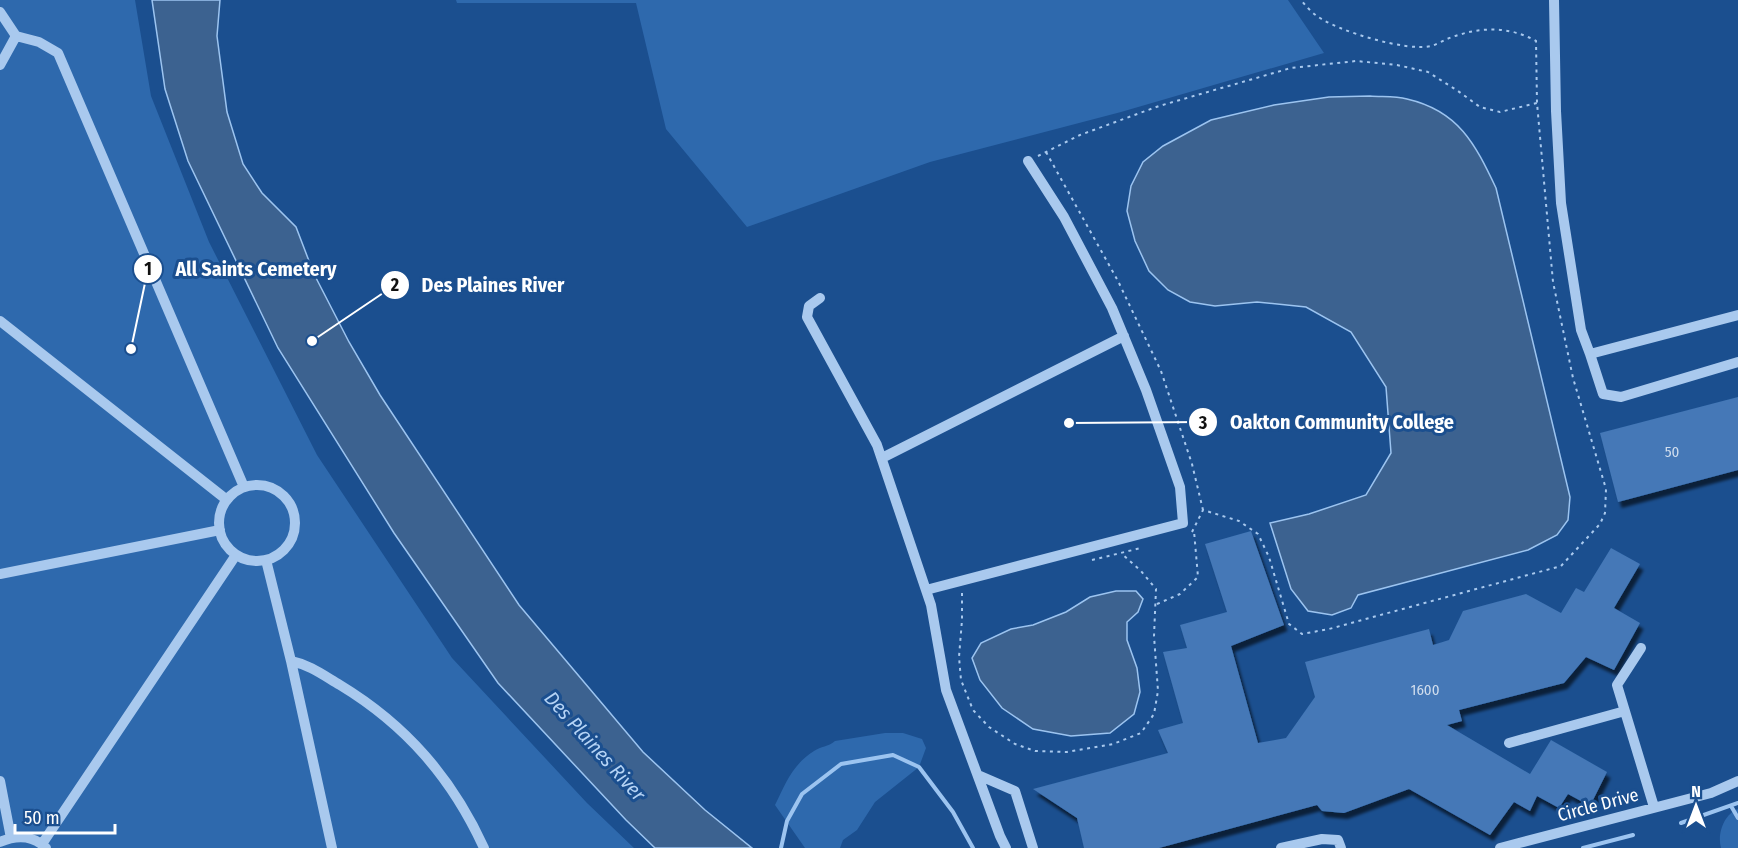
<svg xmlns="http://www.w3.org/2000/svg" width="1738" height="848" viewBox="0 0 1738 848" font-family="'Fira Sans Condensed',sans-serif">
<style>
.green{fill:#2e69ad}
.water{fill:#3c6290;stroke:#9cc4f0;stroke-width:1.5}
.lines{fill:none;stroke-linecap:round;stroke-linejoin:round}
.stream{stroke:#9cc4f0;stroke-width:4}
.building{fill:#4478b7;filter:url(#shadow)}
.path{stroke:#a9c9ee;stroke-width:2;stroke-dasharray:3 4.5;stroke-linecap:butt}
.minor{stroke:#a9c9ee;stroke-width:10}
.labels{text-anchor:middle;stroke-width:6;stroke-linejoin:round;paint-order:stroke}
.number-label{font-size:15px;fill:#d0dded}
.street-label{font-size:18px;fill:#fff;stroke:#1b4f8f}
.water-label{font-size:20px;font-style:italic;fill:#b5d3f5;stroke:#1b4f8f}
.leader{fill:none;stroke:#fff;stroke-width:2}
.callout-dot{fill:#fff;stroke:#1b4f8f;stroke-width:2}
.mark-label{font-size:18px;text-anchor:middle;font-weight:bold;fill:#111}
.callout-label{font-size:20px;text-anchor:middle;font-weight:bold;fill:#fff;stroke:#1b4f8f;stroke-width:6;stroke-linejoin:round;paint-order:stroke}
</style>
<defs>
<filter id="shadow"><feDropShadow dx="3.5" dy="6" stdDeviation="1.5" flood-color="#0009"/></filter>
</defs>
<rect width="100%" height="100%" fill="#1b4f8f"/>
<!-- green -->
<path class="green" d="M0 0H135L151 96 209 242 317 455 452 658 587 803 634 848H0Z
M456 0H1288L1324 53 1121 112 930 162 747 227 666 129 636 3H457Z
M885 733H903L922 739 926 748 919 767 875 802 857 830 843 840 840 848H805L775 805C786 783 792 765 814 751 821 746 828 747 835 741Z
M1738 809V848H1721C1717 834 1724 814 1738 809Z"/>
<!-- water -->
<path class="water" d="M152 0H220L217 36 227 112 243 164 262 193 296 227 314 274 349 342 380 395 519 605 643 752 705 810 752 848H655L626 820 498 683 394 533 278 348 188 161 165 89Z
M1370 96C1382 97 1395 96 1407 99 1459 111 1475 144 1496 188L1570 497 1568 520 1557 535 1528 550 1358 595 1351 608 1332 615 1308 611 1291 589 1270 523 1309 514 1366 495 1391 453 1386 387 1351 332 1306 307 1257 302 1215 306 1190 302 1168 290 1149 271 1135 241 1127 211 1131 186 1143 162 1163 146 1211 120 1274 105 1329 97Z
M1116 591H1136L1143 599 1138 612 1127 622V640L1137 668 1140 692 1134 714 1110 733 1071 736 1033 729 1002 708 980 680 972 658 981 643 1011 629 1033 625 1066 612 1090 597Z"/>
<g class="lines">
<!-- stream -->
<path class="stream" d="M1731 806 1738 818
M1681 823 1738 803
M781 848 787 821 802 794 841 764 893 755 919 767 953 812 973 848
M1583 848 1633 835"/>
</g>
<!-- building -->
<path class="building" d="M1738 397V470L1618 502 1600 433Z
M1251 531 1284 625 1231 646 1258 743 1286 738 1315 697 1305 662 1429 629 1433 645 1449 640 1463 611 1526 594 1561 613 1576 588 1584 592 1611 548 1640 564 1614 608 1640 623 1614 670 1586 657 1564 683 1459 710 1462 721 1447 725 1530 774 1551 740 1607 772 1590 806 1568 794 1559 808 1537 796 1530 811 1514 802 1490 835 1409 789 1344 813 1322 811 1317 805 1159 848H1084L1077 818 1033 789 1168 753 1158 730 1183 723 1163 652 1187 648 1180 625 1227 612 1205 544Z"/>
<g class="lines">
<!-- path -->
<path class="path" d="M1046 152 1118 281 1161 371 1192 464 1203 510
M1038 156 1080 135 1159 106 1291 68 1356 61 1397 65 1428 72 1458 91 1480 107 1500 112 1537 103
M1192 532 1203 510 1239 521 1258 534 1269 557 1289 624 1302 634 1329 629 1561 566 1600 524 1605 513 1606 489 1573 378 1553 282 1537 103 1536 41C1507 25 1477 27 1447 39 1442 41 1436 45 1431 46 1407 52 1337 31 1317 16 1311 12 1306 6 1301 0
M1092 560 1141 548
M962 593V620L959 657 961 680 973 710 989 727 1015 744 1035 751 1067 752 1113 744 1141 733 1154 714 1158 691 1154 636 1156 589 1141 571 1122 554
M1157 604 1180 594 1198 577 1194 531"/>
<!-- minor -->
<path class="minor" d="M1554 0 1556 111 1561 203 1581 330 1590 354 1738 315
M0 12 16 36 39 42 58 53 244 487
M0 65 16 36
M820 298 809 306 807 317 877 445 931 605 946 690 1000 836 1006 848
M0 321 227 500
M1590 354 1603 394 1621 397 1738 362
M882 458 1124 336
M219 523a38 38 0 1 1 76 0a38 38 0 1 1-76 0Z
M266 560 291 661C310 665 323 675 340 685 406 725 452 778 484 848
M0 574 220 530
M926 590 1183 523 1180 487 1146 390 1112 308 1064 217 1028 161
M1641 648 1617 685 1654 807
M291 661 332 848
M1509 743 1625 711
M978 775 1015 791 1033 848
M0 781 11 838
M0 842C16 835 33 835 46 848
M42 844 236 555
M1281 848 1322 839 1338 840 1341 848
M1500 848 1711 793 1738 781"/>
</g>
<g class="labels">
<!-- number labels -->
<g class="number-label">
<text x="1672" y="457">50</text>
<text x="1425" y="695">1600</text>
</g>
<!-- street labels -->
<g class="street-label">
<text transform="translate(1598 805) rotate(-15)" y="6">Circle Drive</text>
</g>
<!-- water labels -->
<g class="water-label">
<text transform="translate(595 746) rotate(48)" y="7">Des Plaines River</text>
</g>
</g>
<!-- callouts -->
<path class="leader" d="M131 349L148 269M312 341L395 285M1069 423L1203 422"/>
<g class="callout-dot">
<circle cx="131" cy="349" r="6"/>
<circle cx="312" cy="341" r="6"/>
<circle cx="1069" cy="423" r="6"/>
<circle cx="148" cy="269" r="15"/>
<circle cx="395" cy="285" r="15"/>
<circle cx="1203" cy="422" r="15"/>
</g>
<g class="mark-label">
<text x="148" y="275">1</text>
<text x="395" y="291">2</text>
<text x="1203" y="429">3</text>
</g>
<g class="callout-label">
<text x="256" y="276">All Saints Cemetery</text>
<text x="493" y="292">Des Plaines River</text>
<text x="1342" y="429">Oakton Community College</text>
</g>
<!-- north arrow -->
<g transform="translate(1696 806)" stroke="#1b4f8f" stroke-width="4.5" paint-order="stroke">
<path d="M0-4.5L10 22L0 15L-10 22Z" fill="#ffffff"/>
<text y="-9" font-size="16" font-weight="bold" text-anchor="middle" fill="#ffffff">N</text>
</g>
<!-- scale -->
<path d="M15 824v9h100v-9" fill="none" stroke="#ffffff" stroke-width="3"/>
<text x="24" y="824" font-size="18" fill="#ffffff" stroke="#1b4f8f" stroke-width="4.5" paint-order="stroke">50 m</text>
</svg>
